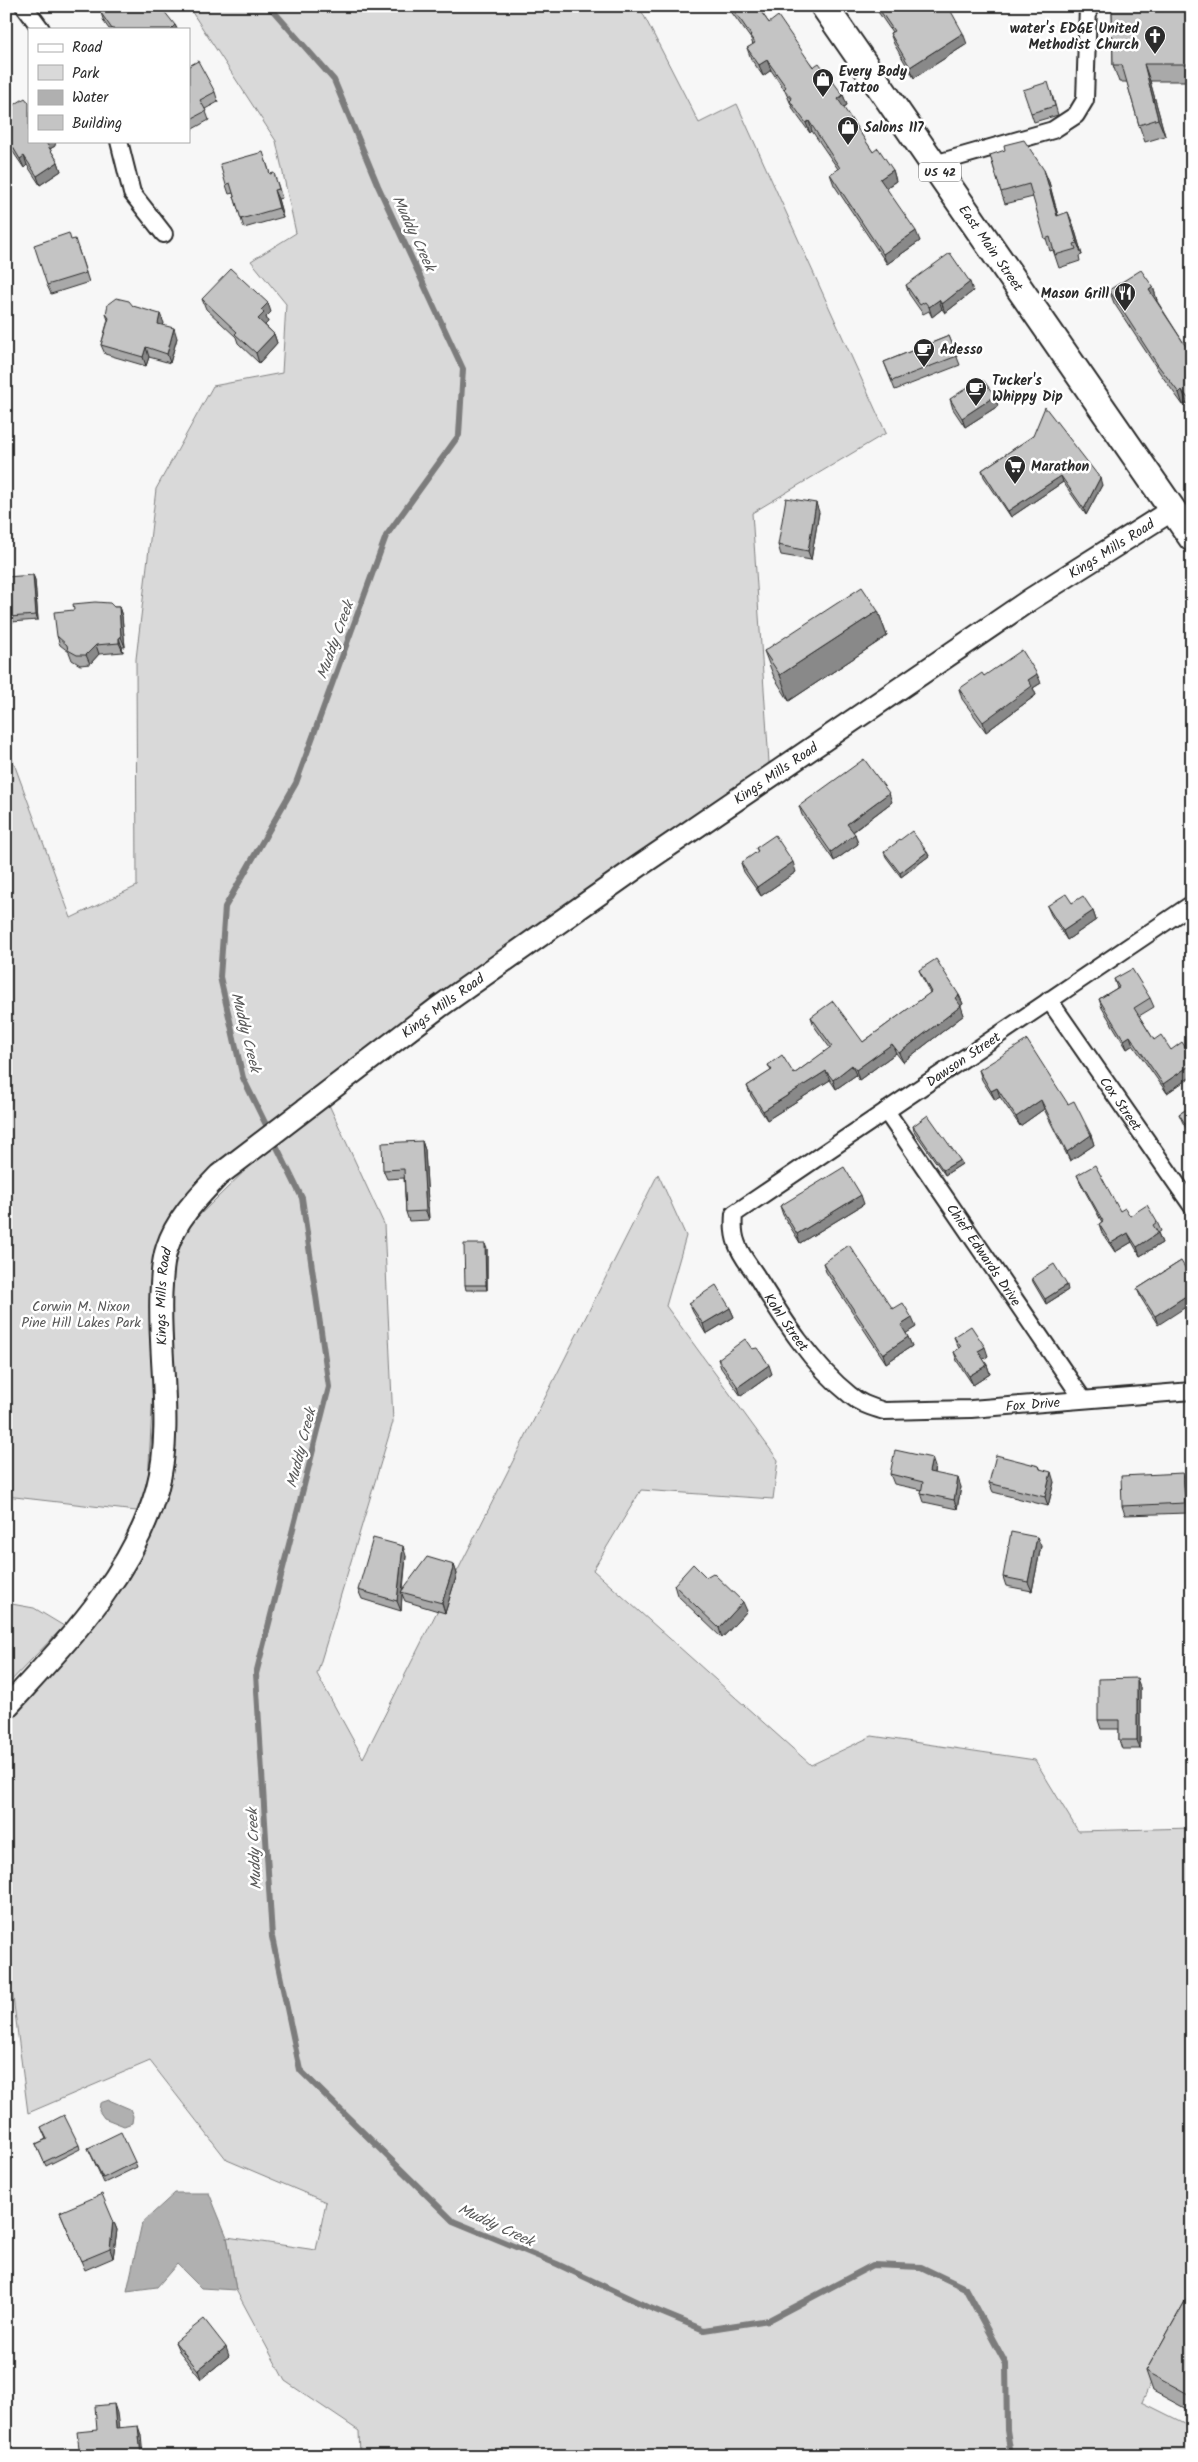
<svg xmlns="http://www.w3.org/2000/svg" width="1198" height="2462" viewBox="0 0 1198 2462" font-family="Kalam,sans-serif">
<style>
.green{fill:#d9d9d9;stroke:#828282;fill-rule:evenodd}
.water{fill:#b0b0b0;stroke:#7b7b7b}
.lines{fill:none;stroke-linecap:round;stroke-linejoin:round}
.stream{stroke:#7b7b7b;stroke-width:6}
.minor-casing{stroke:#2b2b2b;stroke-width:20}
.tertiary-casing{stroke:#2b2b2b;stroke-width:25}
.primary-casing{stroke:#2b2b2b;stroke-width:30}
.minor{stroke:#fff;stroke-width:16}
.tertiary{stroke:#fff;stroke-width:21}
.primary{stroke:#fff;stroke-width:26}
.wall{fill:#a9a9a9;stroke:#2b2b2b}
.shaded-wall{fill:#898989;stroke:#2b2b2b}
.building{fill:#c4c4c4;stroke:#2b2b2b}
.labels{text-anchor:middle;stroke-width:5;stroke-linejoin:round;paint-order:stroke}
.shield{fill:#fff;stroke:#6b6b6b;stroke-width:1}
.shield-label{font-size:12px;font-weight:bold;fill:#2b2b2b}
.poi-label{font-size:14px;font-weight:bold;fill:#2b2b2b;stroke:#fff;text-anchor:start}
.street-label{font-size:14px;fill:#2b2b2b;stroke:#fff}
.park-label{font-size:14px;fill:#565656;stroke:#fff}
.water-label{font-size:15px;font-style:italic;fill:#5a5a5a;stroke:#fff}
</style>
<rect width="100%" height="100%" fill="#f7f7f7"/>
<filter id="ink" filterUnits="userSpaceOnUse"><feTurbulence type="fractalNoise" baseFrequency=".02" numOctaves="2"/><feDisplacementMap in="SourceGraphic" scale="10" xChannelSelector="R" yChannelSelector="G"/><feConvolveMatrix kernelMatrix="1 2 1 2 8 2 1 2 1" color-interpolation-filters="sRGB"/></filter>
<g filter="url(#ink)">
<!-- green -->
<path class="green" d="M188 6H639L699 123 737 104 886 433 752 513 770 777 324 1094 384 1224 393 1422 317 1674 363 1758 658 1174 686 1236 666 1306 778 1460 773 1499 641 1490 593 1570 811 1765 872 1736 1035 1760 1078 1831 1192 1828V2294L1142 2402 1192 2427V2456H360L359 2431 285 2381 236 2290 227 2237 316 2250 326 2202 227 2160 150 2061 28 2113 6 1943V1708L74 1632 145 1512 6 1496V742L71 918 137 886 136 659 156 489 213 386 282 373 286 304 251 261 296 233 276 141ZM317 1100 170 1244 219 1175ZM167 1248 148 1482 160 1259Z
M6 1603 34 1608 64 1626 6 1686Z"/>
<!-- water -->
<path class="water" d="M109 2100 130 2109 133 2116 132 2123 124 2126 104 2118 99 2111 100 2103Z
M175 2193H209L227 2237 236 2290 201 2288 177 2264 157 2287 127 2291 142 2223Z"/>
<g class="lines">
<!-- stream -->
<path class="stream" d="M269 6 334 80 378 186 463 369 459 435 386 536 296 783 225 907 220 977 243 1078 302 1198 329 1387 256 1674 272 1937 300 2070 453 2221 557 2264 648 2307 704 2330 769 2320 873 2265 921 2267 965 2288 1006 2364 1007 2430 1011 2456"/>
<!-- minor casing -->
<g class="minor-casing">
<g id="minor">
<path d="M24 6 41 29"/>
<path d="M119 141 132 193 164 234"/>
<path d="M934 164 1053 130 1076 115 1085 100 1088 6"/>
<path id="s1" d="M1192 904 734 1214C733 1225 733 1234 737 1244 741 1256 751 1267 757 1277 783 1319 811 1364 850 1395 860 1404 872 1407 884 1411L971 1409 1192 1391"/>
<path id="s2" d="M1049 1000 1192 1206"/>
<path id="s3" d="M886 1111 1082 1398"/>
</g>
</g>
<!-- tertiary casing -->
<g class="tertiary-casing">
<g id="tertiary">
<path id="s4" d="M6 1708C66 1642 132 1577 157 1489 174 1428 158 1356 161 1293 162 1278 162 1262 167 1248 176 1219 199 1196 219 1175L439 1007 639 866 1031 599 1172 510"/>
</g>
</g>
<!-- primary casing -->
<g class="primary-casing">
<g id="primary">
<path id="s5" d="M824 6 1192 538"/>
</g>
</g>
<!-- minor -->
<use href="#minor" class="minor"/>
<!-- tertiary -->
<use href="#tertiary" class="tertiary"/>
<!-- primary -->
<use href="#primary" class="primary"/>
</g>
<!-- wall -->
<path class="wall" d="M727 6H757L769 23 843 95 847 105 843 108 873 152 893 170 896 181 886 188 920 241 887 264 834 185 830 174 838 169 812 131 810 133 794 111 785 91 771 70 763 76 751 59 747 48 753 45 751 39Z
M874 6H922L924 10 967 44 914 78 894 44 890 33 892 32Z
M1112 6H1162V11L1192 10V81H1150L1165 136 1145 142 1139 125 1127 82H1119L1113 65Z
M101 13 175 25 177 29H109L104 22Z
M189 66 215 92 218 102 205 109 209 120 189 131Z
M1051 91 1058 115 1034 122 1031 113Z
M6 110 55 146 50 149 58 162 61 171 40 185 27 165 24 168 11 149 8 151 6 148Z
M990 155 1049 182 1058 215 1073 224 1082 255 1079 256 1080 261 1059 268 1053 250 1050 251 1033 197 1005 204 1001 192Z
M266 161 270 174 277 182 282 198 278 199 283 217 244 228 233 193 229 194 226 185Z
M78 248 89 282 51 294 47 285Z
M906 285 973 291 945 313 942 309 932 317 929 311 923 314 909 294Z
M1153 287 1157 300V301L1187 348 1192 345V410L1187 403 1183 405 1162 376 1114 303 1109 290Z
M202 299 271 312 266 317 268 322 265 325 274 334 277 343 259 363 238 343 236 337 206 309Z
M133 306 164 323 163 325 177 338 170 363 149 357 146 366 105 354 101 345 108 320 106 314Z
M949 336 960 365 895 390 884 362Z
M995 396 998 406 965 427 953 409 950 399Z
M1033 436 1102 485 1086 515 1063 482 1011 517 984 477 982 470Z
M819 512 811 560 781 555 778 545Z
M33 575 35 580 38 620 11 622 9 617Z
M114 607H119L122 616 125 647H122L123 652 99 654 90 664 80 665 72 660 69 652 60 645 57 636Z
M878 611 887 636 789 701 774 677 764 651Z
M984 676 1041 683 1033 688 1036 695 986 732 962 699 959 689Z
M892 802 853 832 855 834 858 844 834 861 802 815 799 806Z
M756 848 796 872 761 896 744 872 741 863 758 852Z
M884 852H927L929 856 901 877 886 857Z
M1072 903 1093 911 1096 920 1067 940 1051 915 1047 906Z
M919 970 959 995 963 1004 960 1006 964 1015 903 1062 896 1053 859 1080 856 1075 836 1089 830 1080 767 1120 751 1096 747 1086 771 1071 768 1065 794 1074 830 1048 814 1026 811 1017 863 1042 930 993 923 979Z
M1114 979 1150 998 1154 1007 1139 1016 1154 1040 1171 1050 1192 1057V1076L1167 1093 1133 1045 1127 1049 1102 1008 1099 999 1117 988Z
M979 1070 1068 1104 1091 1135 1094 1145 1070 1161 1044 1109 1020 1126 1000 1097 995 1100 982 1080Z
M1192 1106V1138L1183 1123 1179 1114Z
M913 1126 960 1160 962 1164 945 1175 914 1131Z
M422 1141 425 1150 429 1220 409 1221 406 1212 404 1178 387 1179 383 1170Z
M1077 1175 1120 1211 1130 1216 1157 1222 1161 1231 1158 1233 1162 1243 1140 1256 1132 1242 1115 1252 1102 1233 1099 1224 1102 1222 1081 1184Z
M864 1204 800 1243 783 1215 780 1206Z
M487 1249V1290H466L465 1285Z
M1181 1261 1158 1325 1141 1298 1137 1289Z
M823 1263 893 1309 916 1327 906 1333 912 1346 886 1363 826 1272Z
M1032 1278 1068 1290 1046 1304 1033 1282Z
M689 1303 730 1308 734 1317 706 1334 693 1312Z
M954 1337 988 1356 983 1359 987 1365 990 1374 973 1385 957 1361 954 1352 959 1349Z
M752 1349 772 1374 741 1396 721 1368 718 1359Z
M1039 1466 1041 1470 1054 1482 1048 1506 993 1492 989 1483Z
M935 1467 934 1473 961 1487 957 1509 924 1502 921 1493 922 1490 894 1484 890 1474Z
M1183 1473 1187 1482 1188 1513 1125 1515 1122 1506Z
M1041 1546 1032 1591 1006 1586 1003 1577Z
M406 1556 403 1590 454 1565 457 1574 445 1613 405 1601 402 1594 401 1611 362 1599 358 1590Z
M706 1577 747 1611 722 1638 677 1595 674 1585Z
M1140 1688V1749H1122L1119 1740V1729H1101L1098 1720Z
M41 2127 79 2145 80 2149 46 2166 36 2144 46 2139Z
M88 2148 135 2162 137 2167 104 2183Z
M60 2212 113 2220 117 2230 113 2258 85 2270Z
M1192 2289V2412L1153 2391 1146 2371Z
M175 2342 229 2356 201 2379 179 2351Z"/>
<!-- shaded-wall -->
<path class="shaded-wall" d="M1156 6H1162V28L1156 11Z
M175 25 177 29H171Z
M963 33 967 44 914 78 910 67Z
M767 60 771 70 763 76 759 65Z
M1144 64 1150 81 1165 136 1158 119Z
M843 95 847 105 841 109 838 99Z
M809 121 812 131 810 133 806 123Z
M8 139 11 149 8 151 6 146V140Z
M45 141H56L55 146 48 150Z
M24 156 27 165 24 168 20 159Z
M58 162 61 171 40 185 37 176Z
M893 170 896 181 884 189 880 179Z
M1044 170 1049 182 1061 228 1057 216Z
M274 190 278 199 283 217 279 208Z
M1068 212 1073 224 1082 255 1077 243Z
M916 231 920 241 887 264 883 254Z
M970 282 973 291 945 313 942 304Z
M1153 287 1157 300 1154 302 1149 290Z
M939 300 942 309 932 317 929 307Z
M268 303 271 312 266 317 268 322 262 328 258 319 261 310Z
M160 314 164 323 161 333 158 324Z
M174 328 177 338 170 363 167 354Z
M274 334 277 343 259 363 256 353Z
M146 347 149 357 146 366 143 357Z
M1182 390 1187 403 1183 405 1179 393Z
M995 396 998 406 965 427 962 418Z
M1061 476 1063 482 1011 517 1008 511Z
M1100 478 1102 485 1086 515 1084 509Z
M816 503 819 512 811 560 808 551Z
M33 575 35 580 38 620 36 615Z
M119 607 122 616 125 647 121 637Z
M878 611 887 636 789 701 780 675Z
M119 638 122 647 123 652 119 643Z
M96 645 99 654 90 664 86 655Z
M1037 674 1041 683 1033 688 1036 695 986 732 983 722 1028 680Z
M889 793 892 802 851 833 847 824Z
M855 834 858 844 834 861 831 852Z
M927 852 929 856 901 877 900 873Z
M793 862 796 872 761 896 757 887Z
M1093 911 1096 920 1067 940 1063 931Z
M959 995 963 1004 959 1007 955 998Z
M961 1006 964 1015 903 1062 899 1053Z
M1130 1036 1133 1045 1127 1049 1124 1040Z
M892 1044 896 1053 859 1080 856 1070Z
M1192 1064V1076L1167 1093 1163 1084Z
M852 1065 856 1075 836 1089 833 1080Z
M826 1071 830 1080 767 1120 763 1111Z
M997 1088 1000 1097 995 1100 991 1091Z
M1041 1100 1044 1109 1020 1126 1016 1117Z
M1091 1135 1094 1145 1070 1161 1067 1152Z
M422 1141 425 1150 429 1220 426 1211Z
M960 1160 962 1164 945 1175 943 1170Z
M861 1195 864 1204 800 1243 797 1234Z
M1128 1233 1132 1242 1115 1252 1111 1243Z
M1158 1233 1162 1243 1140 1256 1137 1247Z
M485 1244 487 1249V1290L486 1285Z
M1067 1285 1068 1290 1046 1304 1045 1299Z
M1192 1292V1303L1158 1325 1155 1316Z
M730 1308 734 1317 706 1334 703 1324Z
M912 1318 916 1327 905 1334 901 1325Z
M908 1337 912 1346 886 1363 883 1354Z
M985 1347 988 1356 981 1361 978 1351Z
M769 1365 772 1374 741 1396 738 1387Z
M987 1365 990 1374 973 1385 969 1376Z
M932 1458 935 1467 932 1481 929 1472Z
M1051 1472 1054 1482 1048 1506 1045 1497Z
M1183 1473 1187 1482 1188 1513 1185 1503Z
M958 1478 961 1487 957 1509 954 1500Z
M1037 1537 1041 1546 1032 1591 1028 1582Z
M403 1546 406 1556 402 1592H401L402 1594 401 1611 397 1601Z
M454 1565 457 1574 445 1613 442 1603Z
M743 1602 747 1611 722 1638 719 1628Z
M1137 1678 1140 1688V1749L1137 1740Z
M113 2220 117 2230 113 2258 110 2249Z
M226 2347 229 2356 201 2379 198 2370Z
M1192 2391V2402L1190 2395Z
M114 2404 117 2413 120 2437 116 2428Z
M138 2426 141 2435 143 2456H141Z"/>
<!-- building -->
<path class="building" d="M109 6H160L175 25 171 29H112L101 13Z
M731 6H757L769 23 778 16 813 67 819 63 843 95 838 99 873 152 878 148 893 170 880 179 916 231 883 254 830 174 840 168 809 121 806 123 790 101 792 99 784 89 786 87 767 60 759 65 747 48 755 43 750 36 751 35Z
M877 6H922L924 10 929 6H948L963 33 910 67 890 33 894 31Z
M1112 6H1156V11L1192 10V64H1144L1158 119 1139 125 1122 65H1113Z
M198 61 215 92 200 100 206 111 189 120V66Z
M1048 82 1055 106 1031 113 1023 90Z
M25 98 29 103V141H45L58 162 37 176 24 156 20 159 8 139 6 140V110Z
M1024 140 1044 170 1057 216 1068 212 1077 243 1074 244 1076 249 1055 255 1050 237 1045 239 1029 184 1001 192 990 155 1005 150 1004 145Z
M263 152 270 174 274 173 279 189 274 190 279 208 241 219 230 183 226 185 220 164Z
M69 233 71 240 75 239 86 273 47 285 34 245Z
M950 253 970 282 942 304 939 300 929 307 925 302 920 305 906 285Z
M231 269 268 303 261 310 264 313 258 319 274 334 256 353 235 334 237 332 202 299Z
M1141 270 1153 287 1149 290 1187 348 1192 345V404L1182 390 1179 393 1157 364 1109 290Z
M116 298 129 301 133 306 160 314 158 324 174 328 167 354 146 347 143 357 101 345 109 318 106 314 108 304Z
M949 336 957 356 892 381 884 362Z
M977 381H984L995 396 962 418 950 399Z
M1045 407 1100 478 1084 509 1061 476 1008 511 982 470 1033 436Z
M786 498 816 503 808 551 778 545Z
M33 575 36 615 9 617 6 577Z
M862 587 878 611 780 675 764 651Z
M95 602 110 603 114 607H119L121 637 119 638V643L96 645 86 655H77L68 650 67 645 57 636 54 612 74 610 73 604Z
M1022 650 1037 674 1028 680 1032 686 983 722 959 689 982 673 984 676Z
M864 759 889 793 847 824 855 834 831 852 799 806Z
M912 831 927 852 900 873 884 852Z
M775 835 793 862 757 887 741 863 758 851 756 848Z
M1066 894 1072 903 1083 896 1093 911 1063 931 1047 906Z
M936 959 959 995 955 998 961 1006 899 1053 892 1044 856 1070 852 1065 833 1080 826 1071 763 1111 747 1086 772 1070 768 1065 782 1055 794 1074 832 1046 811 1017 833 1001 863 1042 931 992 919 970Z
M1132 969 1150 998 1134 1008 1154 1040 1161 1035 1171 1050 1182 1042 1192 1057V1064L1163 1084 1130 1036 1124 1040 1099 999 1119 987 1114 979Z
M1027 1040 1068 1104 1074 1101 1091 1135 1067 1152 1041 1100 1016 1117 997 1088 991 1091 979 1070Z
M1192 1106V1134L1179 1114Z
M928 1115 960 1160 943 1170 913 1126Z
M422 1141 426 1211 406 1212 404 1169 383 1170 382 1143Z
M1095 1165 1120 1211 1125 1208 1130 1216 1147 1205 1157 1222 1153 1225 1158 1233 1137 1247 1128 1233 1111 1243 1099 1224 1103 1221 1077 1175Z
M844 1167 861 1195 797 1234 780 1206Z
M464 1244H485L486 1285H465Z
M849 1245 893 1309 903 1303 912 1318 901 1325 908 1337 883 1354 823 1263Z
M1181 1261 1192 1279V1292L1155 1316 1137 1289Z
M1054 1264 1067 1285 1045 1299 1032 1278Z
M716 1285 730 1308 703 1324 689 1303Z
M971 1326 985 1347 978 1351 987 1365 969 1376 954 1352 961 1347 954 1337Z
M745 1339 752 1349 757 1348 769 1365 738 1387 718 1359Z
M895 1450 932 1458 929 1472 958 1478 954 1500 921 1493 923 1482 890 1474Z
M996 1455 1039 1466 1040 1469 1051 1472 1045 1497 989 1483Z
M1183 1473 1185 1503 1122 1506 1121 1476Z
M1011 1532 1037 1537 1028 1582 1003 1577Z
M373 1538 403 1546 397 1601 358 1590Z
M427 1557 454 1565 442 1603 401 1592Z
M693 1564 706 1577 713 1573 743 1602 719 1628 674 1585Z
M1137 1678V1740H1119V1720H1098V1679Z
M64 2115 79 2145 44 2162 36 2144 47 2139 41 2127Z
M121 2132 135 2162 103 2178 88 2148Z
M102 2194 113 2220 110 2249 81 2261 60 2212Z
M1192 2289V2391L1190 2395 1146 2371Z
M204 2319 226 2347 198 2370 175 2342Z
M114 2404 116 2428 138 2426 141 2456H80L77 2432 97 2430 95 2406Z"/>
</g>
<!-- icons -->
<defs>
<g id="church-pin" transform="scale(1.125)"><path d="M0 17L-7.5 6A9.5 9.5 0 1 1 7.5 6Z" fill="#2b2b2b" stroke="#fff"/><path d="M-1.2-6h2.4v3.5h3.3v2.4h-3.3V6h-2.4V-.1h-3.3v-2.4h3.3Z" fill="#fff"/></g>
<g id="shop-pin" transform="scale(1.125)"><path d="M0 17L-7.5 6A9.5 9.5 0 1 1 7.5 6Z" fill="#2b2b2b" stroke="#fff"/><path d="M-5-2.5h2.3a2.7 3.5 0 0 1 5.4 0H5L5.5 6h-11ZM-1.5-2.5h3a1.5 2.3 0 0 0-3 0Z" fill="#fff"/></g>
<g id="restaurant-pin" transform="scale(1.125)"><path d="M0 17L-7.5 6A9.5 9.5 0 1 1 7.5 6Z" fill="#2b2b2b" stroke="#fff"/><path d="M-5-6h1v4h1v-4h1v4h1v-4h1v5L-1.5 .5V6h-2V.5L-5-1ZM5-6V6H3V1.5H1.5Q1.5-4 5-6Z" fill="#fff"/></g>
<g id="cafe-pin" transform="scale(1.125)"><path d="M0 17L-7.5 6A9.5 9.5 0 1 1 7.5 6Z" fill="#2b2b2b" stroke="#fff"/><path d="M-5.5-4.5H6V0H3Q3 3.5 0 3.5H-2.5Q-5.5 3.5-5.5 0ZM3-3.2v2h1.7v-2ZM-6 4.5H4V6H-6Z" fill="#fff"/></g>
<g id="supermarket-pin" transform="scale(1.125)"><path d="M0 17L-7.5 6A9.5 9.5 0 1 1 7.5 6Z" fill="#2b2b2b" stroke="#fff"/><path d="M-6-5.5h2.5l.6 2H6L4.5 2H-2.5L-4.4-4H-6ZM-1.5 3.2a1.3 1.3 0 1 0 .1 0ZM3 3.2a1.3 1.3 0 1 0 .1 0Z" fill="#fff"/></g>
</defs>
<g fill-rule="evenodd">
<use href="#church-pin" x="1155" y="36"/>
<use href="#shop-pin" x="823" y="79"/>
<use href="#shop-pin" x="848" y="127"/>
<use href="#restaurant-pin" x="1125" y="293"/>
<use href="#cafe-pin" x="924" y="349"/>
<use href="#cafe-pin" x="976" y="388"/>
<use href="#supermarket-pin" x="1015" y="466"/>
</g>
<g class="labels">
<!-- shield labels -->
<rect class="shield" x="919" y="162.5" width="42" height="19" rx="4"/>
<g class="shield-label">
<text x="940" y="176">US 42</text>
</g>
<!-- poi labels -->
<g class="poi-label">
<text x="1139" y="33" text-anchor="end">water's EDGE United<tspan x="1139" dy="16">Methodist Church</tspan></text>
<text x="839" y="76">Every Body<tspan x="839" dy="16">Tattoo</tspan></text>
<text x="864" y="132">Salons 117</text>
<text x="1109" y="298" text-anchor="end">Mason Grill</text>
<text x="940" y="354">Adesso</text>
<text x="992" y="385">Tucker's<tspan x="992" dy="16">Whippy Dip</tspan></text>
<text x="1031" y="471">Marathon</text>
</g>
<!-- street labels -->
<g class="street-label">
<text dy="5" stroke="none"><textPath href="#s5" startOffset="294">East Main Street</textPath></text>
<text dy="5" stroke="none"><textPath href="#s4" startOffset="1692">Kings Mills Road</textPath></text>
<text dy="5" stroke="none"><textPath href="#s4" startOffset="1288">Kings Mills Road</textPath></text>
<text dy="5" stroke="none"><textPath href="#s4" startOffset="882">Kings Mills Road</textPath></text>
<text transform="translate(963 1059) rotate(-34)" y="5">Dawson Street</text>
<text dy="5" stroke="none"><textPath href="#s2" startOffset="126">Cox Street</textPath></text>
<text dy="5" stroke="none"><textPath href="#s3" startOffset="174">Chief Edwards Drive</textPath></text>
<text dy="5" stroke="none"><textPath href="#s4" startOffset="462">Kings Mills Road</textPath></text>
<text dy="5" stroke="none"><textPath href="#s1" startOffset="676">Kohl Street</textPath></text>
<text dy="5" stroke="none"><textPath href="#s1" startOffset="960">Fox Drive</textPath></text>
</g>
<!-- park labels -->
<g class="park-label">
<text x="81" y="1311">Corwin M. Nixon<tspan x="81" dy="16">Pine Hill Lakes Park</tspan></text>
</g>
<!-- water labels -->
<g class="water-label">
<text transform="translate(414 233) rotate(65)" y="5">Muddy Creek</text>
<text transform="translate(335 640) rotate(-70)" y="5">Muddy Creek</text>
<text transform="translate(246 1032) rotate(76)" y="5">Muddy Creek</text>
<text transform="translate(301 1448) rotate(-76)" y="5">Muddy Creek</text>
<text transform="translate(254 1849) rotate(-93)" y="5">Muddy Creek</text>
<text transform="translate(496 2225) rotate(25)" y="5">Muddy Creek</text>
</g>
</g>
<!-- margin -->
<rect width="1198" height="2462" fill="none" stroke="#fff" stroke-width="25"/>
<rect x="12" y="12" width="1173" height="2437" fill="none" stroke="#2b2b2b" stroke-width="2" filter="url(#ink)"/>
<!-- legend -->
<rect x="28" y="28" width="162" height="115" fill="#ffffff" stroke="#aaaaaa"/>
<rect x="38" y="44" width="25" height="8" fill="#ffffff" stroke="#aaaaaa"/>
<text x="72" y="52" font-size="15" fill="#2b2b2b">Road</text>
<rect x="38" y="65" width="25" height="15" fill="#d9d9d9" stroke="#aaaaaa"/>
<text x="72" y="78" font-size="15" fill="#2b2b2b">Park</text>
<rect x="38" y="90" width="25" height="15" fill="#b0b0b0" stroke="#aaaaaa"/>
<text x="72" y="102" font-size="15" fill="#2b2b2b">Water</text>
<rect x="38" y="115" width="25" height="15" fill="#c4c4c4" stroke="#aaaaaa"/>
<text x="72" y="128" font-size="15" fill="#2b2b2b">Building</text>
</svg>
